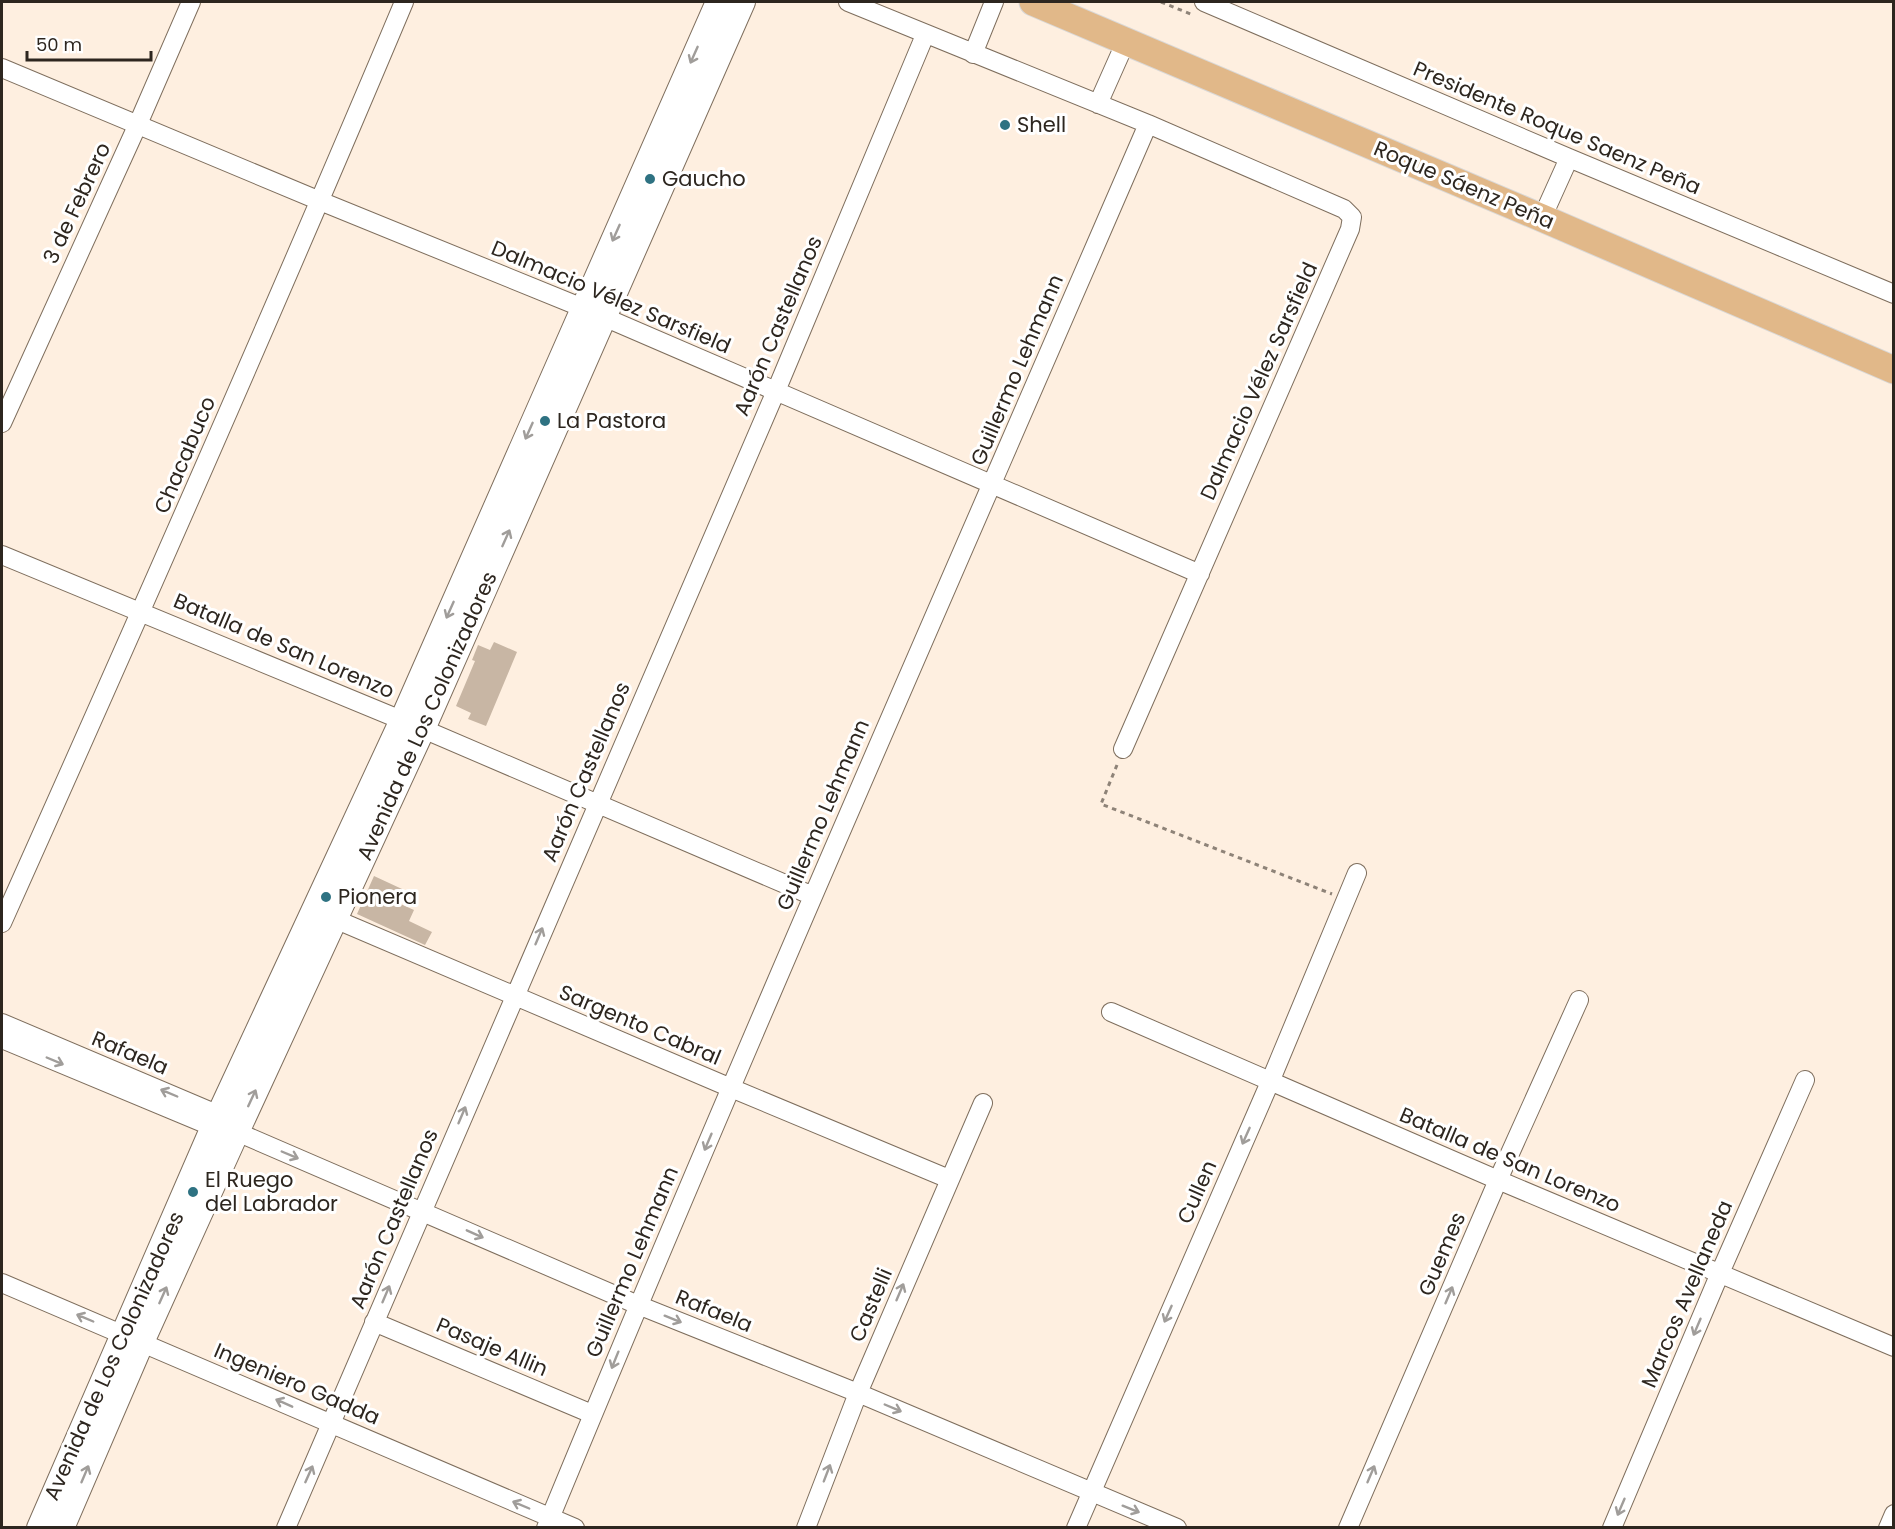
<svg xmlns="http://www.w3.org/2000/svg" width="1895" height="1529" viewBox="0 0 1895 1529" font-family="Poppins,sans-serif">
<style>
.building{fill:#c8b6a4}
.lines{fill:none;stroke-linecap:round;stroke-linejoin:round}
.street-casing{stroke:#7e6e5d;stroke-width:20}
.secondary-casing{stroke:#7e6e5d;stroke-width:26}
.primary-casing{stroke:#d9d8d7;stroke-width:29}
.path{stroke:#8e8378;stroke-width:3;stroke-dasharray:4.5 4.5;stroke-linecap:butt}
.street{stroke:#fff;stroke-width:18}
.secondary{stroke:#fff;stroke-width:24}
.primary{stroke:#e1b889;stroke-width:27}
.oneway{stroke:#a09d9a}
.poi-dot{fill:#2e7282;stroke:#fff;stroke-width:2}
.labels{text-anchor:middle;stroke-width:6;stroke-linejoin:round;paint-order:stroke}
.poi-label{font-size:21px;fill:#2d261f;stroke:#fff;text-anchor:start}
.street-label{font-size:21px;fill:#2d261f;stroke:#fff}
</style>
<rect width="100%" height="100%" fill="#feefe0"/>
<!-- building -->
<path class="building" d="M494 642 517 652 486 726 468 719 471 713 456 706 475 661 472 660 478 645 490 650Z
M374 876 402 889 396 902 414 910 409 921 432 932 425 945 357 914Z"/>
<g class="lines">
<!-- street casing -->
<g class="street-casing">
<path id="street" d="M848 2 1148 124 1344 209 1352 217 1350 229 1123 749
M1204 2 1569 158 1894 294
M973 54 994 2
M2 68 320 201 583 308 1200 574
M1098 104 1126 41
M1542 218 1569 158
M2 423 138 124 191 2
M2 555 423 729 813 896
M323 914 731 1088 949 1179
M2 923C139 617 274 311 404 2
M1111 1012 1498 1180 1894 1347
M2 1023 219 1115 227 1122
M2 1039 213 1127 237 1132 638 1305 858 1393 1177 1528
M2 1283 575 1528
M374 1322 592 1414
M286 1528 776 391 925 35
M546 1528C740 1057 946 591 1148 124
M806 1528 858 1393 983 1103
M1076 1528 1270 1082 1357 873
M1348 1528 1498 1180 1579 1000
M1612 1528 1720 1273 1805 1080
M1888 1528 1894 1514"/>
</g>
<!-- secondary casing -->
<g class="secondary-casing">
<path id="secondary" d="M39 1528 213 1127 402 720 718 2
M62 1528 142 1342 237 1132 423 729 743 2"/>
</g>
<!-- primary casing -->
<g class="primary-casing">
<path id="primary" d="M1033 2 1542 218 1894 370"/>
</g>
<!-- path -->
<path class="path" d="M1161 2 1193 15
M1117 765 1101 804 1332 894"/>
<!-- street -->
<use href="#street" class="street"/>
<!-- secondary -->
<use href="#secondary" class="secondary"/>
<!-- primary -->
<use href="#primary" class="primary"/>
</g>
<!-- one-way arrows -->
<defs><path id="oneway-shaft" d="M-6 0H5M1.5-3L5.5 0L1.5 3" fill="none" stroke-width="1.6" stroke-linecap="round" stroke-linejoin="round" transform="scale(1.5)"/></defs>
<g class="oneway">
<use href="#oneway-shaft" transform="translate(694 55) rotate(114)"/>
<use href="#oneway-shaft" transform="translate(616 233) rotate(114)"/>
<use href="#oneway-shaft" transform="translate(529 431) rotate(114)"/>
<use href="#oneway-shaft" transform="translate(506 538) rotate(-66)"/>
<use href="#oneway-shaft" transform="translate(450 610) rotate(114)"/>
<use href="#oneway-shaft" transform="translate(539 936) rotate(-67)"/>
<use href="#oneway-shaft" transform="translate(55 1061) rotate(23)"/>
<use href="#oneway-shaft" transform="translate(169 1093) rotate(-157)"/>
<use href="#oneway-shaft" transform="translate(252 1098) rotate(-65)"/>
<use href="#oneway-shaft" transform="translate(462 1115) rotate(-67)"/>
<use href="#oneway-shaft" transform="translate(1246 1136) rotate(114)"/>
<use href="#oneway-shaft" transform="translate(708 1142) rotate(113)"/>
<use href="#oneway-shaft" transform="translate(290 1155) rotate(23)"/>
<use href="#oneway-shaft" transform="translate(475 1234) rotate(24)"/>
<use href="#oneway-shaft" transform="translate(900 1292) rotate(-67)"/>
<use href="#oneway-shaft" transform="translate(386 1294) rotate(-67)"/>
<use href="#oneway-shaft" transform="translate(163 1295) rotate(-66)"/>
<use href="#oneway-shaft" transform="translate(1449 1295) rotate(-67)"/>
<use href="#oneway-shaft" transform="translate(1168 1314) rotate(114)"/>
<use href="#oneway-shaft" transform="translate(85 1318) rotate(-157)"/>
<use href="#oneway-shaft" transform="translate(673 1319) rotate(22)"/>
<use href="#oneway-shaft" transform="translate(1697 1327) rotate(113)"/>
<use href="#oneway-shaft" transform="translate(615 1360) rotate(112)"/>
<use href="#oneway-shaft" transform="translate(284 1403) rotate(-156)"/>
<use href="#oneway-shaft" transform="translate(893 1408) rotate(23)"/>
<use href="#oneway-shaft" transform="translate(827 1473) rotate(-69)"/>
<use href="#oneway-shaft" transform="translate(85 1474) rotate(-67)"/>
<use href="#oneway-shaft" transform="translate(309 1474) rotate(-66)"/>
<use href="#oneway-shaft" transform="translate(1371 1474) rotate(-67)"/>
<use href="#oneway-shaft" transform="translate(521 1505) rotate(-157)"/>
<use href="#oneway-shaft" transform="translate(1621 1507) rotate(113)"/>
<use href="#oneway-shaft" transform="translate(1131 1509) rotate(22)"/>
</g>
<!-- markers -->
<g class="poi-dot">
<circle cx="1005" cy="125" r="6"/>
<circle cx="650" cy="179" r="6"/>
<circle cx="545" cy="421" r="6"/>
<circle cx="326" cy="897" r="6"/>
<circle cx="193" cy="1192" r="6"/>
</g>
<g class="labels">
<!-- poi labels -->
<g class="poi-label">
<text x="1017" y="132">Shell</text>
<text x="662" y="186">Gaucho</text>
<text x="557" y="428">La Pastora</text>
<text x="338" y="904">Pionera</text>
<text x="205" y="1187">El Ruego<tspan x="205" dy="24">del Labrador</tspan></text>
</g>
<!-- street labels -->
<g class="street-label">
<text transform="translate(1557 128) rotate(23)" y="7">Presidente Roque Saenz Peña</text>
<text transform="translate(1464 185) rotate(23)" y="7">Roque Sáenz Peña</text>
<text transform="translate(77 203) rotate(-65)" y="7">3 de Febrero</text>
<text transform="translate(611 297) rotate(23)" y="7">Dalmacio Vélez Sarsfield</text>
<text transform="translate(778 326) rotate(-67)" y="7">Aarón Castellanos</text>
<text transform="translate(1017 370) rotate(-67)" y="7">Guillermo Lehmann</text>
<text transform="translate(1259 381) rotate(-66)" y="7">Dalmacio Vélez Sarsfield</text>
<text transform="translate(185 455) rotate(-67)" y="7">Chacabuco</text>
<text transform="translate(284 646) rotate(23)" y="7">Batalla de San Lorenzo</text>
<text transform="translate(427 716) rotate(-66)" y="7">Avenida de Los Colonizadores</text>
<text transform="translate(586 772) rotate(-67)" y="7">Aarón Castellanos</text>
<text transform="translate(823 815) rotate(-67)" y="7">Guillermo Lehmann</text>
<text transform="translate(640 1025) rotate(23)" y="7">Sargento Cabral</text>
<text transform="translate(130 1053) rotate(23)" y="7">Rafaela</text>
<text transform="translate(1510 1160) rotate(23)" y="7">Batalla de San Lorenzo</text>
<text transform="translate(1197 1192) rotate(-66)" y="7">Cullen</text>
<text transform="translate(394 1219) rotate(-67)" y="7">Aarón Castellanos</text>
<text transform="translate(1442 1254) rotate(-67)" y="7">Guemes</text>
<text transform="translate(632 1262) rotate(-67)" y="7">Guillermo Lehmann</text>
<text transform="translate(1687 1294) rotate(-67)" y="7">Marcos Avellaneda</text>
<text transform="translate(871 1305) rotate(-67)" y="7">Castelli</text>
<text transform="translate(714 1311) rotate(22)" y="7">Rafaela</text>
<text transform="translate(492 1347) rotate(23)" y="7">Pasaje Allin</text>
<text transform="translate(114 1356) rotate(-66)" y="7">Avenida de Los Colonizadores</text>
<text transform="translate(297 1384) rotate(23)" y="7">Ingeniero Gadda</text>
</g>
</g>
<!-- border -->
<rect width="1895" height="1529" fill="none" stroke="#2d261f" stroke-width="6"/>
<!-- scale -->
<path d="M27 51v9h124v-9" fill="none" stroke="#2d261f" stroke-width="3"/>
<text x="36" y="51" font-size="18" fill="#2d261f" stroke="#ffffff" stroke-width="4.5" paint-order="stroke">50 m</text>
</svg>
